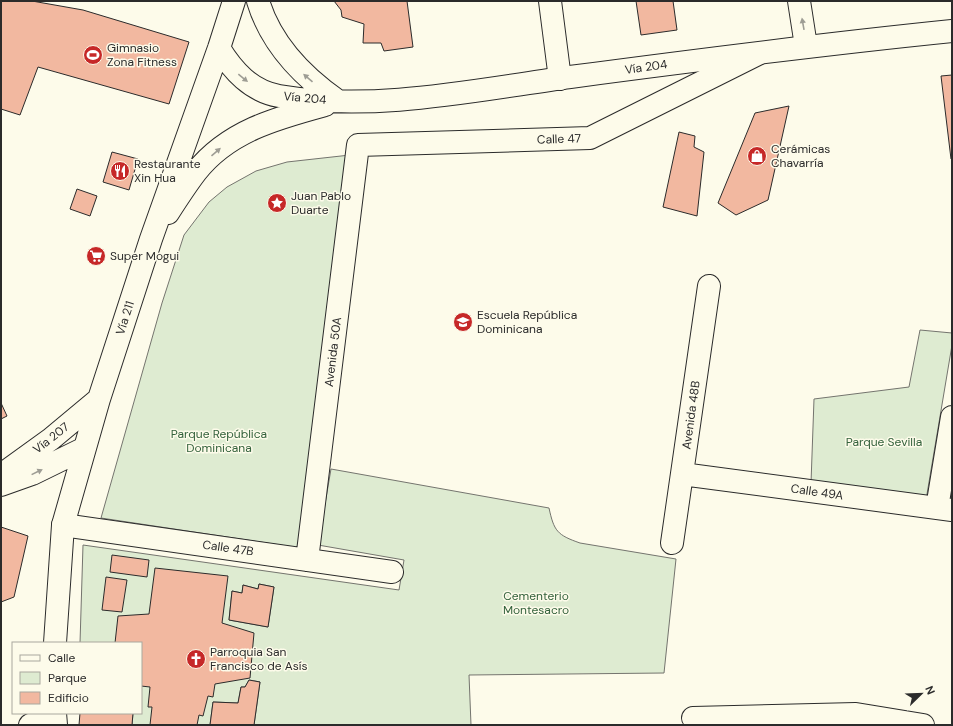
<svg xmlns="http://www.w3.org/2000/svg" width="953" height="726" viewBox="0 0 953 726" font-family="'DM Sans',sans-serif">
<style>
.green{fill:#deebd1;stroke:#74746e;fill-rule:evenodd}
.building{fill:#f2b8a0;stroke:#2b2b2b}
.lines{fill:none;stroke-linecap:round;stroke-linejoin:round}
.minor-casing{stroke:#2b2b2b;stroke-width:24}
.major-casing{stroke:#2b2b2b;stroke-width:24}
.minor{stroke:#fdfbea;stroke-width:22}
.major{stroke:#fdfbea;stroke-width:22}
.oneway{fill:#9e9d94}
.labels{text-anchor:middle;stroke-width:3;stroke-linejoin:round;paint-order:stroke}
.poi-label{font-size:12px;fill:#2b2b2b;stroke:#fdfbea;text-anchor:start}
.street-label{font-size:12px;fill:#2b2b2b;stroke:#fdfbea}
.park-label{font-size:12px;fill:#34623c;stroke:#fdfbea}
</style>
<rect width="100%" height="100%" fill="#fdfbea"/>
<!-- green -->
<path class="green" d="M350 155 300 548 101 518 162 303 184 235 209 202 227 187 256 171 287 162Z
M920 330 952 333V345L926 500 811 483 814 399 909 387Z
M331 469 549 508C554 531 557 535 580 543L676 559 664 673 469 675 471 725H254L260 682 249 680 245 687H241L238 703 213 702 210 725H132L133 713H141V643H80L83 545 399 590 404 560 318 545ZM259 584 274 587 268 627 229 620 232 591 242 593 243 585 258 589Z"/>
<!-- building -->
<path class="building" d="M1 1H32L83 10 189 42 169 104 38 67 20 115 1 109Z
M334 1H407L413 47 384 51 381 43H363L364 24 342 17 341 10Z
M636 1H673L677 30 641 35Z
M952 75V159H951L941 76Z
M789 106 768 200 736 215 718 203 755 113Z
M679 132 695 136 694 147 704 152 697 216 663 207Z
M112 152 138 159 129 190 103 182Z
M77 189 97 196 90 216 70 209Z
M1 403 7 416 1 419Z
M1 527 28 536 14 597 1 602Z
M112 555 149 560 147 577 110 572Z
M155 568 228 576 222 623 254 633 250 678 215 684 213 697 208 696 203 716 199 715 197 725H150L152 707H148L150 687 141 686V643H115L118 616 149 614Z
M106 577 127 580 122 612 102 610Z
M259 584 274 587 268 627 229 620 232 591 242 593 243 585 258 589Z
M249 680 260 682 254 725H210L213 702 238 703 241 687H245Z
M80 713H133L132 725H79Z"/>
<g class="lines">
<!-- minor casing -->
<g class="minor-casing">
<path id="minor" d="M550 1 560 79
M799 1 806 46
M682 474 952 510
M937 508 952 417
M63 525 392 572
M672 543 709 286
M307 560 358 145 590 138 758 54
M693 718 856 714 923 725
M30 725 55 714"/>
</g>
<!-- major casing -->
<g class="major-casing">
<path id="major" d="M258 1C271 44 302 76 338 101
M219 48C233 71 251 91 279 96 374 112 476 90 570 77 698 60 824 44 952 31
M168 213C177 199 186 185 196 172 228 131 277 118 325 105
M1 475 51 439 99 399
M1 485 32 474 85 448
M55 643 63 525 99 399 151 239 219 48 234 1
M55 713 56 725"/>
</g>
<!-- minor -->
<use href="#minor" class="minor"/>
<!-- major -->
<use href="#major" class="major"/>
</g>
<!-- one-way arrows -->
<defs><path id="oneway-solid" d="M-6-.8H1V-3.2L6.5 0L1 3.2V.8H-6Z"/></defs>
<g class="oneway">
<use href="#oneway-solid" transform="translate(803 24) rotate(-100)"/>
<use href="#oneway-solid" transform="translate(243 78) rotate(39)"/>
<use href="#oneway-solid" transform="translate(308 78) rotate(-139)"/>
<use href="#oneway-solid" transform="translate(216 152) rotate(-41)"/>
<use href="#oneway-solid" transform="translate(37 472) rotate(-26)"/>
</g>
<!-- icons -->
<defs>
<g id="stadium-disc" transform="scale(1)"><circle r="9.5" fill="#c62828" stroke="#fdfbea"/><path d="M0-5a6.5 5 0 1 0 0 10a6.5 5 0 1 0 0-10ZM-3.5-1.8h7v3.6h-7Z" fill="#fff"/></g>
<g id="shop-disc" transform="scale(1)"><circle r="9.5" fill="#c62828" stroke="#fdfbea"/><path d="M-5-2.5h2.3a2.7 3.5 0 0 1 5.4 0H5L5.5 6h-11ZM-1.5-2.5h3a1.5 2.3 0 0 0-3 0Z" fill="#fff"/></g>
<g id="restaurant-disc" transform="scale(1)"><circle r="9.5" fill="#c62828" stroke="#fdfbea"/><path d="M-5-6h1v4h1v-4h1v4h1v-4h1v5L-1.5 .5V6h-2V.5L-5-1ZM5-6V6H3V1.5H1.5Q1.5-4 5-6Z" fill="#fff"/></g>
<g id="sight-disc" transform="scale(1)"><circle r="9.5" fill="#c62828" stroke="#fdfbea"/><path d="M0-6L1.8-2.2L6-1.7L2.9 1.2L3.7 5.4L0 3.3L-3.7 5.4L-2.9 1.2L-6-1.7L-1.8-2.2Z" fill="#fff"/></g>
<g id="supermarket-disc" transform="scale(1)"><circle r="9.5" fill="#c62828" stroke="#fdfbea"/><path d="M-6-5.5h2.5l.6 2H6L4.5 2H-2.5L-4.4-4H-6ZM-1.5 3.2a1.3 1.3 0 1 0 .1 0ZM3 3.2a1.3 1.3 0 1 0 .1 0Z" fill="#fff"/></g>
<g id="school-disc" transform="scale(1)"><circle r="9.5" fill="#c62828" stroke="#fdfbea"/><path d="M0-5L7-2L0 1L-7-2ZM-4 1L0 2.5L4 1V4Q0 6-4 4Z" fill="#fff"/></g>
<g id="church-disc" transform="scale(1)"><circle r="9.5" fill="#c62828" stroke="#fdfbea"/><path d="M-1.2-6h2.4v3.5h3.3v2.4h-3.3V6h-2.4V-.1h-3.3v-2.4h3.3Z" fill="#fff"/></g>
</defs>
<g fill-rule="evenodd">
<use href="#stadium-disc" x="93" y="55"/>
<use href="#shop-disc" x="757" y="156"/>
<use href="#restaurant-disc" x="120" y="171"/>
<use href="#sight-disc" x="277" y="203"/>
<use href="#supermarket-disc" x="96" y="256"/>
<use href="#school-disc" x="463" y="322"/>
<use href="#church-disc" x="196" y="659"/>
</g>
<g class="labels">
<!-- poi labels -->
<g class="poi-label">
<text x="107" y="52">Gimnasio<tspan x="107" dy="14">Zona Fitness</tspan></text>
<text x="771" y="153">Cerámicas<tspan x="771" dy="14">Chavarría</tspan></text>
<text x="134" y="168">Restaurante<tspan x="134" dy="14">Xin Hua</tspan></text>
<text x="291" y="200">Juan Pablo<tspan x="291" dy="14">Duarte</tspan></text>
<text x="110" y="260">Super Mogui</text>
<text x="477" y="319">Escuela República<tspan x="477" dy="14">Dominicana</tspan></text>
<text x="210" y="656">Parroquia San<tspan x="210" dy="14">Francisco de Asís</tspan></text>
</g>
<!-- street labels -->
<g class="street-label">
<text transform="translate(646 67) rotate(-8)" y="4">Vía 204</text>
<text transform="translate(305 98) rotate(5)" y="4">Vía 204</text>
<text transform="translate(559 139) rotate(-2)" y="4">Calle 47</text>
<text transform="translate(125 318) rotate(-72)" y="4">Vía 211</text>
<text transform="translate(333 352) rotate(-83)" y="4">Avenida 50A</text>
<text transform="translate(691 415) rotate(-82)" y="4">Avenida 48B</text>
<text transform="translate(51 438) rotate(-38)" y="4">Vía 207</text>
<text transform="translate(817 492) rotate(8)" y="4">Calle 49A</text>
<text transform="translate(228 548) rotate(8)" y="4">Calle 47B</text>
</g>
<!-- park labels -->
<g class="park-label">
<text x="219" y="438">Parque República<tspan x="219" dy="14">Dominicana</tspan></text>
<text x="884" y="446">Parque Sevilla</text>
<text x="536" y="600">Cementerio<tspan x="536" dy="14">Montesacro</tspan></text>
</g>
</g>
<!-- border -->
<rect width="953" height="726" fill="none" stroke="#2b2b2b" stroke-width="4"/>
<!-- legend -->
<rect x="12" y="642" width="130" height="72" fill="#fdfbea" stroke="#a9a89e"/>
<rect x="20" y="655" width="20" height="6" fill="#fdfbea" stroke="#a9a89e"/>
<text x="48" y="662" font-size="12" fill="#2b2b2b">Calle</text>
<rect x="20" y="672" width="20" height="12" fill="#deebd1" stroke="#a9a89e"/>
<text x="48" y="682" font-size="12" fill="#2b2b2b">Parque</text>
<rect x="20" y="692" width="20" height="12" fill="#f2b8a0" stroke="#a9a89e"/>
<text x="48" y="702" font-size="12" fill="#2b2b2b">Edificio</text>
<!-- north arrow -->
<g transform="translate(921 694) rotate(67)" stroke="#fdfbea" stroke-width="3" paint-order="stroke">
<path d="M0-3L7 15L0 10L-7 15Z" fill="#2b2b2b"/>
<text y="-6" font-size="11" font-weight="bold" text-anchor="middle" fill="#2b2b2b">N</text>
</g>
</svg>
